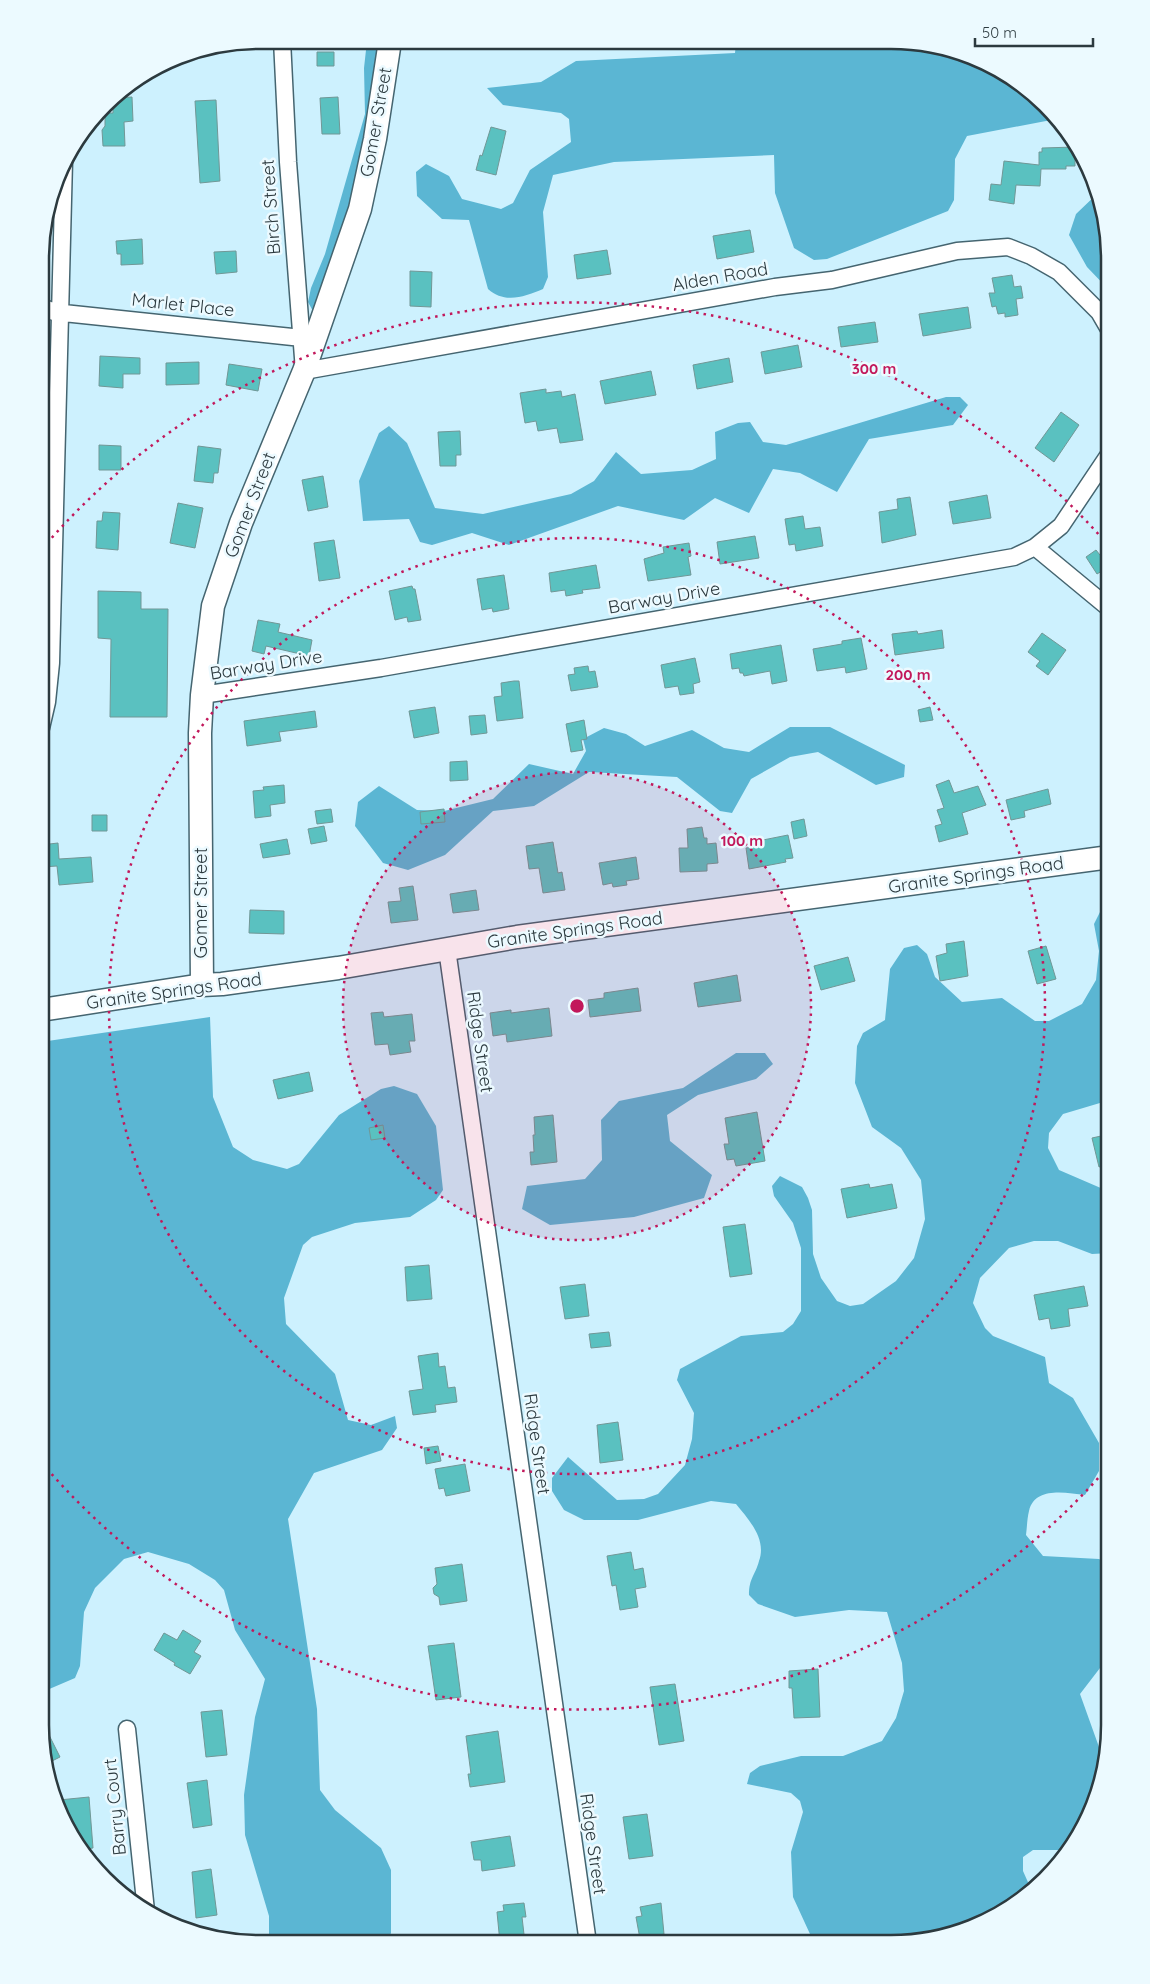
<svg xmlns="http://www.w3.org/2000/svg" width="1150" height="1984" viewBox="0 0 1150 1984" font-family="Quicksand,sans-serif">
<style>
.forest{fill:#5bb6d3}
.building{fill:#5ac1c0;stroke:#719796}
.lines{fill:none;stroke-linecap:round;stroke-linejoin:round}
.street-casing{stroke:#456570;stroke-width:19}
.secondary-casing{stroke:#456570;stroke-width:25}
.street{stroke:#fff;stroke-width:16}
.secondary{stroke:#fff;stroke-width:22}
.ring{fill:none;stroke:#c2185b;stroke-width:2.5;stroke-dasharray:2.5 5}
.labels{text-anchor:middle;stroke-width:5;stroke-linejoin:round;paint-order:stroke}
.street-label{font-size:18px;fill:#2c3a3f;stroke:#ecfaff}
.rim{fill:none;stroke:#2c3a3f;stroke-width:2.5}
.centre{fill:#c2185b;stroke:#ecfaff;stroke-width:2.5}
.ring-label{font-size:15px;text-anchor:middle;font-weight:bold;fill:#c2185b;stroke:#ecfaff;stroke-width:5;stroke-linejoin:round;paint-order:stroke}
</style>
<rect width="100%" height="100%" fill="#cdf1fe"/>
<!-- forest -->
<path class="forest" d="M367 41H384L369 142 328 282 314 313 308 302 311 288 325 254 365 114 364 68Z
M736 43 933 44 987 62 1035 94 1059 121H1046L967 136 955 159 954 200 948 211 827 259 814 260 794 248 775 193 774 155 614 162 553 175 543 212 548 277 543 289C524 297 505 304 488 289L469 220 442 219 417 196 416 172 426 164 449 176 462 199 501 209 513 203 530 170 571 142 569 119 561 113 503 105 487 88 541 82 576 61 735 53Z
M1099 192 1110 259V291L1087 267 1069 235 1076 214Z
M946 397H960L968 405 953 425 869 439 837 492 800 473 773 469 749 513 715 498 684 520 618 506 509 545 472 533 432 545 420 542 409 519 363 521 359 481 379 433 389 426 407 443 435 508 483 514 571 494 594 481 616 452 641 474 692 470 716 459 715 432 738 423 750 422 763 442 786 445Z
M790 727H830L905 765 904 777 876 785 818 752 790 757 751 779 732 813 720 811 677 777 589 772 534 806 493 811 445 855 408 870 383 863 355 826 358 802 379 786 417 810 444 811 493 799 529 764 573 774 586 751 583 739 604 728 626 734 645 746 692 730 724 748 749 752Z
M1106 900 1110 919V1100L1063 1114 1049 1133 1048 1148 1059 1170 1110 1192V1253L1092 1254 1058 1241H1034L1009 1248 980 1278 973 1303 985 1328 993 1336 1045 1357 1049 1383 1073 1398 1099 1443V1471L1085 1495C1066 1493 1035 1486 1029 1511 1027 1519 1027 1528 1026 1535L1043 1556 1099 1559 1110 1565V1655L1080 1694 1104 1761 1093 1808 1069 1850H1033L1023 1857V1871L1031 1889 1013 1907 961 1932 891 1944H825L810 1934 793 1897 791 1852 803 1812 800 1801 791 1793 747 1784 750 1773 760 1766 801 1756H843L882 1741 896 1718 904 1691 902 1663 887 1612 849 1610 795 1617 758 1604 749 1595C749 1578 755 1576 759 1561 767 1539 749 1520 736 1504L711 1501 638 1520H584L564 1510 552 1491V1478L568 1457 617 1500 644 1499 658 1494 685 1465 692 1439 694 1413 677 1380 680 1369 741 1336 783 1332 793 1324 801 1311V1248L793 1223 774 1196 772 1186 780 1176 802 1187 808 1198 812 1210 813 1254 821 1278 837 1301 850 1306 863 1304 896 1281 914 1258 925 1219 921 1180 901 1148 872 1127 855 1083 857 1046 863 1033 885 1020 890 969 904 948 917 945 927 954 935 977 962 1002 1002 998 1035 1021H1049L1082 1004 1096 980 1099 951 1094 924Z
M210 1017 213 1097 233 1147 253 1160 287 1169 299 1164 339 1115 381 1089 394 1086 417 1094 436 1126 443 1190 436 1200 410 1217 355 1223 312 1237 303 1245 284 1298 286 1324 335 1374 348 1420 371 1425 395 1416 397 1428 382 1450 314 1473 288 1519 317 1709 320 1790 335 1810 381 1848 391 1870V1933L387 1943 269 1942V1916L245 1835 244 1795 255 1717 265 1679 235 1630 224 1590 215 1580 189 1564 148 1552 124 1559 95 1588 84 1612 80 1666 75 1678 40 1693 41 1042Z
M736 1053H765L773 1064 756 1079 698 1095 667 1115 670 1141 712 1175 704 1198 634 1217 550 1225 522 1209 527 1186 585 1179 602 1160 601 1120 619 1101 683 1088Z"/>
<!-- building -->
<path class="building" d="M317 52H334V66H317Z
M132 97 133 121 124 122 125 146H103L102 130 105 126V113H113V98Z
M338 97 340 134H322L320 98Z
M216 100 220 181 200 183 195 101Z
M491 127 506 131 496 175 476 170 480 155 482 156Z
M1075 147V166H1066V169H1041L1040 186 1016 185 1014 204 989 200 991 184 1001 185 1004 161 1039 165V152H1042V148Z
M750 230 754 252 717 259 713 236Z
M142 239 143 264 121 265V254H117L116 241Z
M607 250 611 274 577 279 574 255Z
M236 251 237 272 216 274 214 252Z
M410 271 432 272 431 307 410 306Z
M1012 275 1014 287 1021 286 1023 298 1016 299 1018 315 1005 317V313L998 314 996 306 992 307 989 293H995L992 278Z
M968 307 971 328 923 336 919 314Z
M875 322 878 342 841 347 838 327Z
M798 345 802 367 765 374 761 352Z
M100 356 140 358V374H123V388L99 386Z
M729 358 733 382 697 389 693 365Z
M199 362V384L166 385V363Z
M229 364 262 369 258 391 226 385Z
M651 371 656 395 605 404 600 381Z
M546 389V393L561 391 562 397 575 394 583 440 560 443 557 428 538 431 536 421 525 423 520 393Z
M1061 412 1079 425 1054 462 1035 448Z
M460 431 461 455H456V466H440L438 432Z
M99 445 121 446V470H99Z
M198 446 221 449 218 473H214L213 483 194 481Z
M323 476 328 507 308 511 302 480Z
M987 495 991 518 953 524 949 502Z
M910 497 916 535 882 543 879 512 898 509 897 499Z
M178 503 203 508 195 548 170 543Z
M103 512 120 513 118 550 96 548 97 521H102Z
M803 516 805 529 820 527 823 546 796 551 795 544 789 545 785 519Z
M755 536 759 558 720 564 717 542Z
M334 540 340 578 319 581 314 543Z
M689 543 691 556 688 557 691 575 648 581 644 559 664 553 663 547Z
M1110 548V566L1097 574 1086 557 1096 550 1100 555Z
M596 565 600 588 582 590 583 593 566 596 565 590 551 592 549 573Z
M504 575 509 609 493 612 492 608 482 610 477 579Z
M412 586 413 589H415L421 620 408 622 407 617 395 620 389 591Z
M98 591 141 592V609H168L167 717H110L111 639 98 638Z
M258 620 280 624 278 632 312 640 309 656 266 646 264 654 252 651Z
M942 630 944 648 895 655 892 634 917 631 918 634Z
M1042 633 1066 650 1048 675 1036 666 1040 661 1028 652Z
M861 638 867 669 846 673 845 667 817 671 813 649 842 644V641Z
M781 645 787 681 772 684 770 671 744 676 743 673H740L739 668 732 669 730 654Z
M695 658 700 682 693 684 694 693 680 695 678 686 665 688 661 665Z
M588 666 589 672 595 671 598 687 571 691 568 675 575 674 574 668Z
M514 681H519L523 718 497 721 494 697 502 696 501 683Z
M435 707 439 733 414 738 409 711Z
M930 707 933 720 920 722 918 710Z
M315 711 317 727 279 732 281 741 247 746 244 721Z
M485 715 487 733 471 735 469 716Z
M584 720 587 739 581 740 583 750 571 752 566 724Z
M467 761 468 780 450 781V762Z
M949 780 954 793 978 786 986 805 962 813 968 834 939 842 935 826 942 824 937 810 944 808 936 785Z
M284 785 285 803 270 805 271 816 255 818 253 791 264 790 263 787Z
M1048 789 1051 804 1024 811 1025 817 1011 820 1006 800Z
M331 809 333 822 317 824 315 811Z
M444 809 445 822 421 824 420 812Z
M92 815H107V831H92Z
M804 819 807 836 794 839 791 822Z
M324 826 327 841 311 844 308 829Z
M702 827 704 838H707V844L716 843 718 863 707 864V871L680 872 679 848H688L687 829Z
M788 835 793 858 785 859 786 862 749 869 746 848 759 846 758 841Z
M287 839 290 854 263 858 260 844Z
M553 842 558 873 562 872 565 890 543 893 539 868 529 869 526 846Z
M58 843 59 859 91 857 93 882 59 885 57 866 42 867 41 845Z
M636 857 639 879 626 881 627 885 613 887 612 883 603 885 599 863Z
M413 886 418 920 391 923 388 902 401 901 399 888Z
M476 890 479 910 453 913 450 894Z
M250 910 284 911V934L249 933Z
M964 941 968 976 940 981 936 956 947 953 946 944Z
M1046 946 1056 979 1037 984 1028 951Z
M848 957 855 981 821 990 814 966Z
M737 975 741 1001 698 1007 694 983Z
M638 988 641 1011 590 1017 588 1000 604 998V993Z
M549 1008 552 1036 507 1042 506 1034 493 1036 490 1013 511 1010V1013Z
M383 1012 384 1017 412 1014 415 1041H409L411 1052 390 1055 388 1044 375 1045 371 1013Z
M309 1072 313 1091 278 1099 273 1080Z
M757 1112 765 1161 736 1166 734 1159 727 1160 724 1144H729L725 1118Z
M553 1115 557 1162 531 1165 530 1152H534L533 1135H535L534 1117Z
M383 1125 385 1138 371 1140 369 1128Z
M1110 1134V1164L1099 1167 1092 1138Z
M869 1184 870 1188 892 1184 897 1208 847 1218 841 1189Z
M745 1224 752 1274 730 1277 723 1227Z
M429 1265 432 1299 407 1301 405 1267Z
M585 1284 589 1316 565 1319 560 1287Z
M1084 1286 1088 1306 1068 1309 1070 1326 1051 1329 1049 1318 1039 1320 1034 1295Z
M609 1332 611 1346 591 1348 589 1334Z
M438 1353 439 1367 445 1366 448 1388 455 1387 457 1402 435 1405 436 1412 413 1415 409 1391 423 1389 418 1356Z
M618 1422 623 1460 600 1463 597 1425Z
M438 1446 441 1461 426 1464 424 1448Z
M465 1464 470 1491 446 1496 444 1488 439 1489 435 1469Z
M631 1552 634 1570 643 1568 646 1587 635 1589 638 1607 620 1610 616 1585 612 1586 607 1556Z
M462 1564 467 1601 440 1605 439 1597 434 1594 433 1588 437 1584 435 1568Z
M183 1630 201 1641 194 1652 201 1656 190 1674 174 1665 175 1663 154 1650 164 1633 177 1640Z
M454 1643 461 1697 436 1700 428 1646Z
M818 1669 820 1717 794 1718 792 1688H789V1671Z
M675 1684 684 1741 659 1745 650 1687Z
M222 1710 227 1755 206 1757 201 1712Z
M40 1721H42L60 1757 46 1764Z
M498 1731 505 1782 470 1787 468 1774H471L466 1736Z
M207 1780 212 1825 193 1828 187 1783Z
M89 1797 93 1848 80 1850 60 1811 59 1800Z
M647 1814 653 1856 629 1859 623 1817Z
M510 1836 515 1866 482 1871 481 1860H474L471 1842Z
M211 1869 217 1915 196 1918 192 1872Z
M524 1903 526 1917H522L525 1943H500L497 1912 504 1911 503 1905Z
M661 1903 664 1934 640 1939 636 1917 642 1916 640 1907Z"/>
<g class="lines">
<!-- street casing -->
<g class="street-casing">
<path id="street" d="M282 40 288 162 304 371 775 287 832 280 957 251 1008 247 1031 256 1059 272 1099 312 1110 331
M42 307 54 312 302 338
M1035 547 1061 526 1110 453
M202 695 381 668 1014 557 1035 547 1110 609
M41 728 47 702 51 663 64 161
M447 949 588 1943
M127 1729 146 1911"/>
</g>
<!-- secondary casing -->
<g class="secondary-casing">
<path id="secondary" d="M202 985 200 733 202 695 213 606 241 523 304 371 360 209 375 139 390 41
M41 1010 202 985 222 984 338 968 517 937 1110 857"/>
</g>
<!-- street -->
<use href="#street" class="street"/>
<!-- secondary -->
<use href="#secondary" class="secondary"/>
</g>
<!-- distance rings -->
<circle cx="577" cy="1006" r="234" fill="#c2185b" fill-opacity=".12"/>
<g class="ring">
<circle cx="577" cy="1006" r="234"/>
<circle cx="577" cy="1006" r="468"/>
<path d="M1108 1467A703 703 0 0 1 42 1463M42 549A703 703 0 0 1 1108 545"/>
</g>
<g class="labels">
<!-- street labels -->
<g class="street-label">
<text transform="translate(376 122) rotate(-80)" y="6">Gomer Street</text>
<text transform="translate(271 207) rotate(-94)" y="6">Birch Street</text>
<text transform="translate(720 277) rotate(-10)" y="6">Alden Road</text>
<text transform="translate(183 305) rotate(6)" y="6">Marlet Place</text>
<text transform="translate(250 505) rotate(-69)" y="6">Gomer Street</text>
<text transform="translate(664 598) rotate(-10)" y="6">Barway Drive</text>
<text transform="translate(266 665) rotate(-9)" y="6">Barway Drive</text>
<text transform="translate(976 875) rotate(-8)" y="6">Granite Springs Road</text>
<text transform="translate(201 903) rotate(-90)" y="6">Gomer Street</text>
<text transform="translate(575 930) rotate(-8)" y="6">Granite Springs Road</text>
<text transform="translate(174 991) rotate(-8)" y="6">Granite Springs Road</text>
<text transform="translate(480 1042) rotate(82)" y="6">Ridge Street</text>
<text transform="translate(537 1444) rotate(82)" y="6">Ridge Street</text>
<text transform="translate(115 1807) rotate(-96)" y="6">Barry Court</text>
<text transform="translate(593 1844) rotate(82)" y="6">Ridge Street</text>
</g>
</g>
<!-- crop -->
<path d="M0 0H1150V1984H0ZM259 49H891A210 210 0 0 1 1101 259V1725A210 210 0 0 1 891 1935H259A210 210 0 0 1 49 1725V259A210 210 0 0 1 259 49Z" fill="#ecfaff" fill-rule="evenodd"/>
<path class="rim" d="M259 49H891A210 210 0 0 1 1101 259V1725A210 210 0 0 1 891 1935H259A210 210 0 0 1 49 1725V259A210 210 0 0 1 259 49Z"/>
<circle cx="577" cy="1006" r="8" class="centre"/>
<g class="ring-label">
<text x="874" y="374">300 m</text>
<text x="908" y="680">200 m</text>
<text x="742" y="846">100 m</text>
</g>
<!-- scale -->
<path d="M975 38v8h118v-8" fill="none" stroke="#2c3a3f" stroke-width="2.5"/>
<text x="982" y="38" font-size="15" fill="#2c3a3f" stroke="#ecfaff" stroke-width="4" paint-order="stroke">50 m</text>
</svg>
